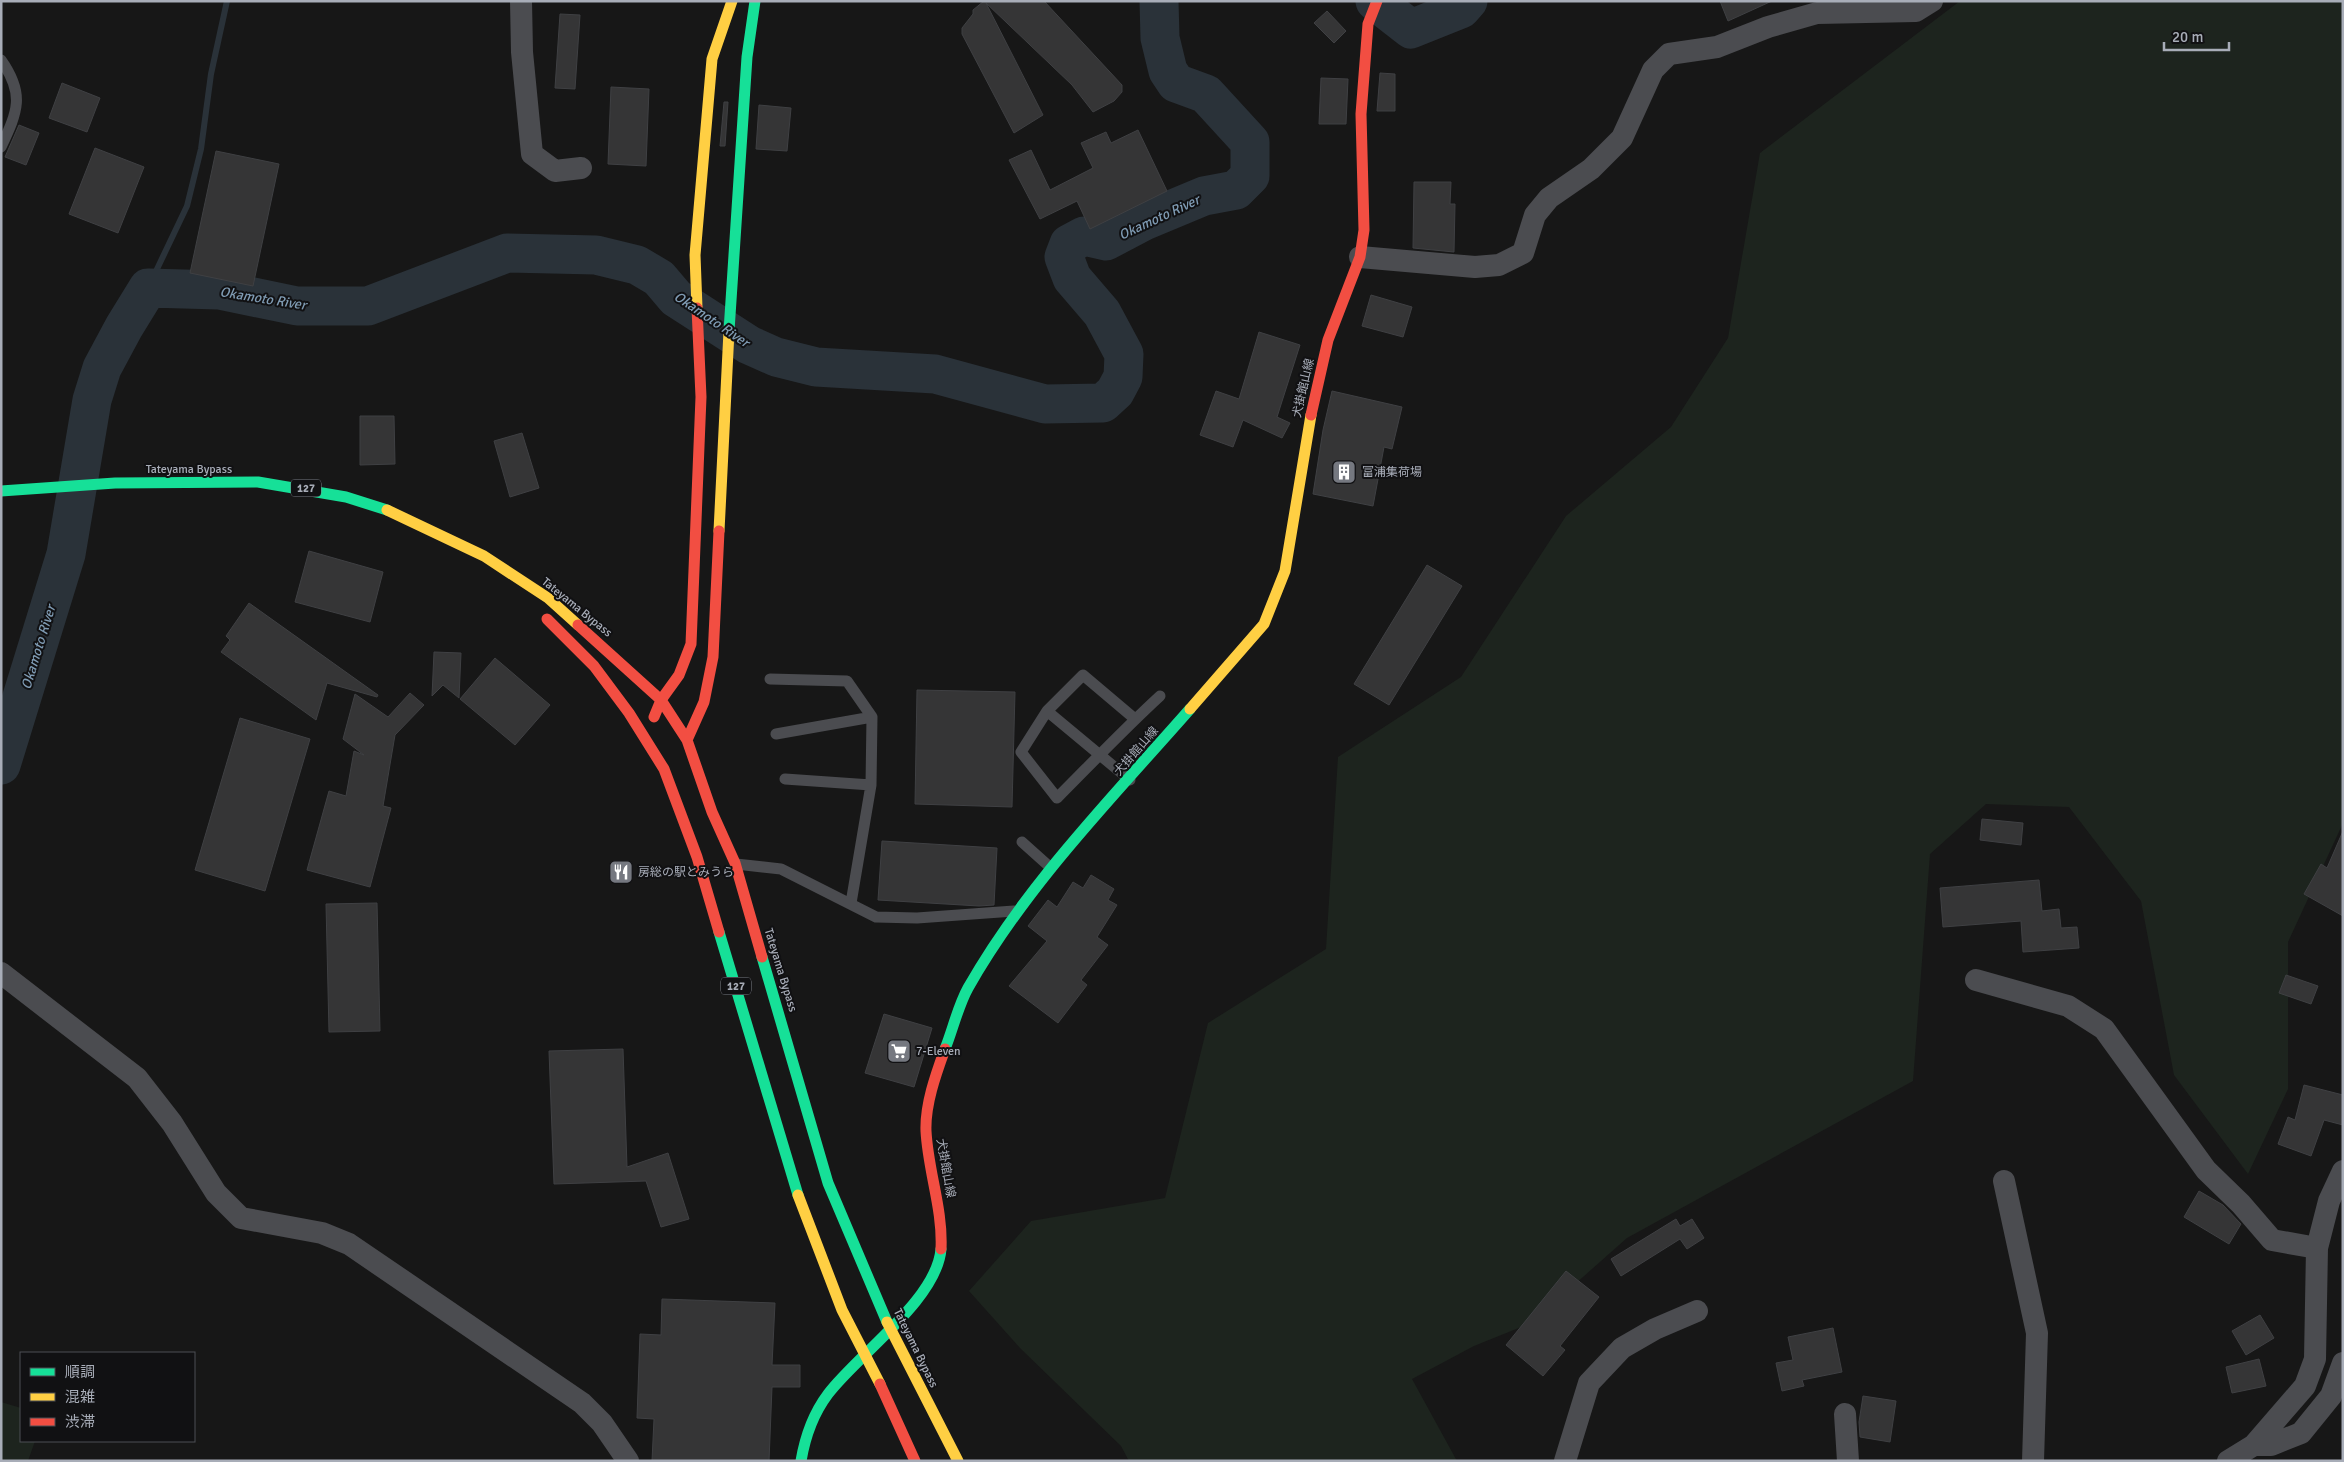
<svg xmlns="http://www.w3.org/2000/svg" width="2344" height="1462" viewBox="0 0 2344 1462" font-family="Signika,'Noto Sans JP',sans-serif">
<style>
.green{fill:#1d241e}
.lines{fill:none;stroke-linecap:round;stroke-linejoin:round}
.stream{stroke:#2a3239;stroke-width:6}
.river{stroke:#2a3239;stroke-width:39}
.building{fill:#353536;stroke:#3f4043}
.lane{stroke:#4b4c50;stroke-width:11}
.street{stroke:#4b4c50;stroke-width:22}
.fast{stroke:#16e098;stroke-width:11}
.slow{stroke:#ffcf43;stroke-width:11}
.jam{stroke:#f24e42;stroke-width:11}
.labels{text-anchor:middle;stroke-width:4;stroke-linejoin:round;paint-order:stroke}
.shield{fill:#111113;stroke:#7b7e86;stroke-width:1}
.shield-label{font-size:11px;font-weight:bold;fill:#a8adb8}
.street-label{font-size:12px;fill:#a8adb8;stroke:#111113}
.poi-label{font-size:12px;fill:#a8adb8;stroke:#111113;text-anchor:start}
.water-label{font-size:14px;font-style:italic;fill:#7f9bb3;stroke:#111113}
</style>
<rect width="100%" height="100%" fill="#171717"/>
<!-- green -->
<path class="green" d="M1960 1H2343V823L2288 942V1089L2248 1174 2174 1075 2141 901 2069 807 1986 804 1930 854 1913 1081 1627 1238 1531 1323 1474 1346 1412 1379 1457 1461H1129L1121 1446 1020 1348 969 1291 1031 1221 1165 1198 1208 1023 1326 949 1338 757 1461 677 1566 516 1671 427 1728 338 1760 153Z
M1 1402 21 1408V1441H35L28 1461H1Z"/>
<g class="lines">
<!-- stream -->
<path class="stream" d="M148 288 187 206 201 149 211 74 227 1"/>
<!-- river -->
<path class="river" d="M1375 1 1411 29 1461 9 1468 1
M1 765 66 554 92 400 102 368 124 327 148 288 219 290 297 306H368L507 253 596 255 637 265 659 278 676 298 749 345 776 357 816 367 935 374 1045 404 1103 403 1115 392 1123 377 1124 354 1102 313 1072 278 1064 257 1069 244 1084 236 1106 241 1144 221 1204 196 1236 190 1250 176V142L1206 94 1176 83 1168 71 1160 38 1159 1"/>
</g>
<!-- building -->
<path class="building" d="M984 1H1044L1122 85V92L1114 101 1093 112 1072 85 986 3 1043 115 1014 133 962 34V28L973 14V10Z
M1720 1H1772L1728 21Z
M1327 11 1346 31 1334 43 1314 23Z
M560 14 580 15 575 89 555 88Z
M1380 73 1395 74V111H1377Z
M1321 78 1348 79 1346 124H1319Z
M62 83 100 98 87 132 49 118Z
M611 87 649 89 646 166 608 164Z
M724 102H728L725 146H720Z
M759 105 791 108 787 151 756 149Z
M19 125 39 133 26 165 5 157Z
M1138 130 1167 191 1090 229 1077 201 1040 219 1009 160 1031 150 1050 190 1093 168 1081 143 1106 132 1111 143Z
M95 148 144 167 118 233 69 214Z
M216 151 279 164 253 286 190 273Z
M1414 182H1451L1450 204H1455L1454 252 1413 248Z
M1371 295 1412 307 1403 337 1362 326Z
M1259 332 1300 345 1277 417 1290 423 1282 438 1243 420 1233 447 1200 435 1216 391 1239 399Z
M1332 391 1402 407 1392 449 1384 447 1373 506 1313 494 1323 430Z
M360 416H394L395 464 360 465Z
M522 433 539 488 510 497 494 441Z
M309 551 383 572 370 622 295 602Z
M1427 565 1462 586 1389 705 1354 684Z
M249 603 378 695 377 697 327 683 316 720 221 652 230 640 226 636Z
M434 652 461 653 459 698 443 685 432 696Z
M495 658 550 705 515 745 460 699Z
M917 690 1015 692 1012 807 915 804Z
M410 693 424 705 395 735 383 806 391 808 370 887 307 870 329 791 346 796 354 751 364 755 343 739 355 694 388 717Z
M240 718 310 739 265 891 195 870Z
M1982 819 2023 823 2021 845 1980 840Z
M2343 831V916L2304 894 2321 864 2327 868Z
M882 841 997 848 994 905 979 906 878 900Z
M1091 875 1114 889 1108 900 1117 905 1097 937 1108 945 1081 980 1087 985 1058 1023 1009 986 1047 941 1028 926 1048 900 1057 907 1073 882 1083 888Z
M2039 880 2042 911 2059 909 2061 928 2077 927 2079 948 2023 952 2021 921 1943 927 1940 888Z
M377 903 380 1031 329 1032 326 904Z
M2286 975 2318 986 2311 1004 2279 993Z
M884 1014 932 1028 914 1087 865 1073Z
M623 1049 627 1167 668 1153 689 1219 661 1227 646 1181 554 1184 549 1051Z
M2304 1085 2343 1095V1125L2324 1120 2311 1156 2278 1144 2288 1117 2295 1120Z
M2199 1191 2223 1205 2241 1224 2229 1244 2184 1217Z
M1676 1219 1680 1226 1692 1219 1704 1238 1687 1249 1680 1239 1621 1276 1611 1259Z
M1566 1271 1599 1297 1560 1346 1565 1350 1543 1376 1506 1345Z
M662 1299 775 1303 772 1365H800V1387H772L769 1461H652L654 1419 637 1418 640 1334 661 1335Z
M2260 1315 2274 1338 2246 1355 2232 1331Z
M1833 1328 1842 1372 1802 1380 1804 1386 1782 1391 1776 1363 1793 1360 1788 1337Z
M2259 1359 2266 1386 2232 1393 2226 1367Z
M1863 1396 1896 1401 1890 1442 1860 1437 1859 1422Z"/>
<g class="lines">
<!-- lane -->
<path class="lane" d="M1 60C25 94 18 111 1 147
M770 679 847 681 872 717
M1047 711 1083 675 1135 719
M776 734 872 717 871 785
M785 779 871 785 851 903
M1130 780 1047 711 1021 752 1057 798C1091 764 1124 729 1160 696
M1022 842 1051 868
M736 864 781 869 876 917 917 918 1014 911"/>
<!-- street -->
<path class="street" d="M521 1 522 52 532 154 555 171 581 168
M1360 257 1475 267 1499 265 1523 253 1535 215 1549 198 1591 169 1622 138 1653 70 1669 54 1717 47 1768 27 1817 13 1916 11 1932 1
M1 973 137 1078 172 1123 216 1193 241 1218 322 1233 349 1244 582 1403 602 1423 628 1461
M1976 980 2068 1006 2104 1029 2206 1170 2241 1204 2272 1240 2317 1248
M2004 1181 2037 1333 2033 1461
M1845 1414 1848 1461
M2254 1445H2271L2301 1433 2331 1396 2343 1363
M1565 1461 1589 1383 1622 1348 1655 1329 1697 1311
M2228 1461 2254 1445 2305 1386 2315 1359 2317 1248 2329 1201 2343 1171"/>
<!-- fast -->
<path class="fast" d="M729 331 747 57 755 1
M1 491 115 483 258 482 346 497 387 510
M719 932 798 1195
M762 957 828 1183 887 1322
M945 1049C953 1029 958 1006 968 988 1027 884 1112 798 1190 709
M801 1461C805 1437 813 1414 828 1394 857 1355 937 1300 941 1249"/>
<!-- slow -->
<path class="slow" d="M697 308 695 255 712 59 732 1
M387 510 484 556 548 598 578 625
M719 531 729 331
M1190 709 1264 624 1285 571 1311 415
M798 1195 842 1310 880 1384
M887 1322 958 1461"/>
<!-- jam -->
<path class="jam" d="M1311 415 1328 340 1360 257 1364 230 1361 114 1368 24 1377 1
M547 619 594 666 629 713 664 769 697 857 719 932
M578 625 661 700 687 740 712 812 735 863 762 957
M654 717 661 700 679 675 691 644 701 397 697 308
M687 740 704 702 713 657 719 531
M941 1249C943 1209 928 1171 926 1131 925 1104 936 1074 945 1049
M880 1384 915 1461"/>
</g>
<!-- icons -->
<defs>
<g id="building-square" transform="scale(1.25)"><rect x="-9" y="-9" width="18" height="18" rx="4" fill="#757880" stroke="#111113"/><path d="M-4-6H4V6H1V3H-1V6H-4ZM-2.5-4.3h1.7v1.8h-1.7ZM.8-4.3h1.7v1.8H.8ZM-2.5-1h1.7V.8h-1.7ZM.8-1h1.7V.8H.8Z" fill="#fff"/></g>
<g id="restaurant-square" transform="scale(1.25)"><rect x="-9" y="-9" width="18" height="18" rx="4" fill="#757880" stroke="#111113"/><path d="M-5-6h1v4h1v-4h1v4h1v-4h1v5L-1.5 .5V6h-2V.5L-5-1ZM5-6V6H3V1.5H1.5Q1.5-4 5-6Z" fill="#fff"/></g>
<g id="supermarket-square" transform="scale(1.25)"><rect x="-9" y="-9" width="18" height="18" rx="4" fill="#757880" stroke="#111113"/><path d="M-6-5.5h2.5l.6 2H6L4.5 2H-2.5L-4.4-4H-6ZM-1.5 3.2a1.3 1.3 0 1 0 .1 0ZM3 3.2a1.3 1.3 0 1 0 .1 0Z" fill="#fff"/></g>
</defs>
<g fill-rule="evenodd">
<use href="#building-square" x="1344" y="472"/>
<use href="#restaurant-square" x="621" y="872"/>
<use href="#supermarket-square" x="899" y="1051"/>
</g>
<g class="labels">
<!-- shield labels -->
<g class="shield">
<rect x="291" y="479.5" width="30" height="17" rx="4"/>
<rect x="721" y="977.5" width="30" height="17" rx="4"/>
</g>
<g class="shield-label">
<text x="306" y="492">127</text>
<text x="736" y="990">127</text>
</g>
<!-- street labels -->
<g class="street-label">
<text transform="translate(1303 388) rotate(-77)" y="4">犬掛館山線</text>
<text x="189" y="473">Tateyama Bypass</text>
<text transform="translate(577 607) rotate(39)" y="4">Tateyama Bypass</text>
<text transform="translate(1136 751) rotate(-49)" y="4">犬掛館山線</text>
<text transform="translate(781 970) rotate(73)" y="4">Tateyama Bypass</text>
<text transform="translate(946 1168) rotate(80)" y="4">犬掛館山線</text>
<text transform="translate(916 1348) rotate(64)" y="4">Tateyama Bypass</text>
</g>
<!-- poi labels -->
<g class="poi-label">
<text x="1362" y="476">富浦集荷場</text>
<text x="638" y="876">房総の駅とみうら</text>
<text x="916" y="1055">7-Eleven</text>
</g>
<!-- water labels -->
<g class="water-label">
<text transform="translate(1159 217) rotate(-25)" y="5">Okamoto River</text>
<text transform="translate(263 298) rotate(9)" y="5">Okamoto River</text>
<text transform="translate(712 319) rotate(34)" y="5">Okamoto River</text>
<text transform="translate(38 647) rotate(-73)" y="5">Okamoto River</text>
</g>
</g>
<!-- border -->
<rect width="2344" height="1462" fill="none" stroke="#a8adb8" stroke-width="5"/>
<!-- legend -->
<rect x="20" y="1352" width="175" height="90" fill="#111113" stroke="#4d4f55"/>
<rect x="30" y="1368" width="25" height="8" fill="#16e098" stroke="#4d4f55"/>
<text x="65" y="1377" font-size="15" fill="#a8adb8">順調</text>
<rect x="30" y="1393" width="25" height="8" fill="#ffcf43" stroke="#4d4f55"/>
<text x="65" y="1402" font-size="15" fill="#a8adb8">混雑</text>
<rect x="30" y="1418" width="25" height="8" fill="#f24e42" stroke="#4d4f55"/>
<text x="65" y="1427" font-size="15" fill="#a8adb8">渋滞</text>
<!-- scale -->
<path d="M2164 42v8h65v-8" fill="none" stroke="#a8adb8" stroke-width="2.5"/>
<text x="2172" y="42" font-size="15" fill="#a8adb8" stroke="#111113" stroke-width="4" paint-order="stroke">20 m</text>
</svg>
